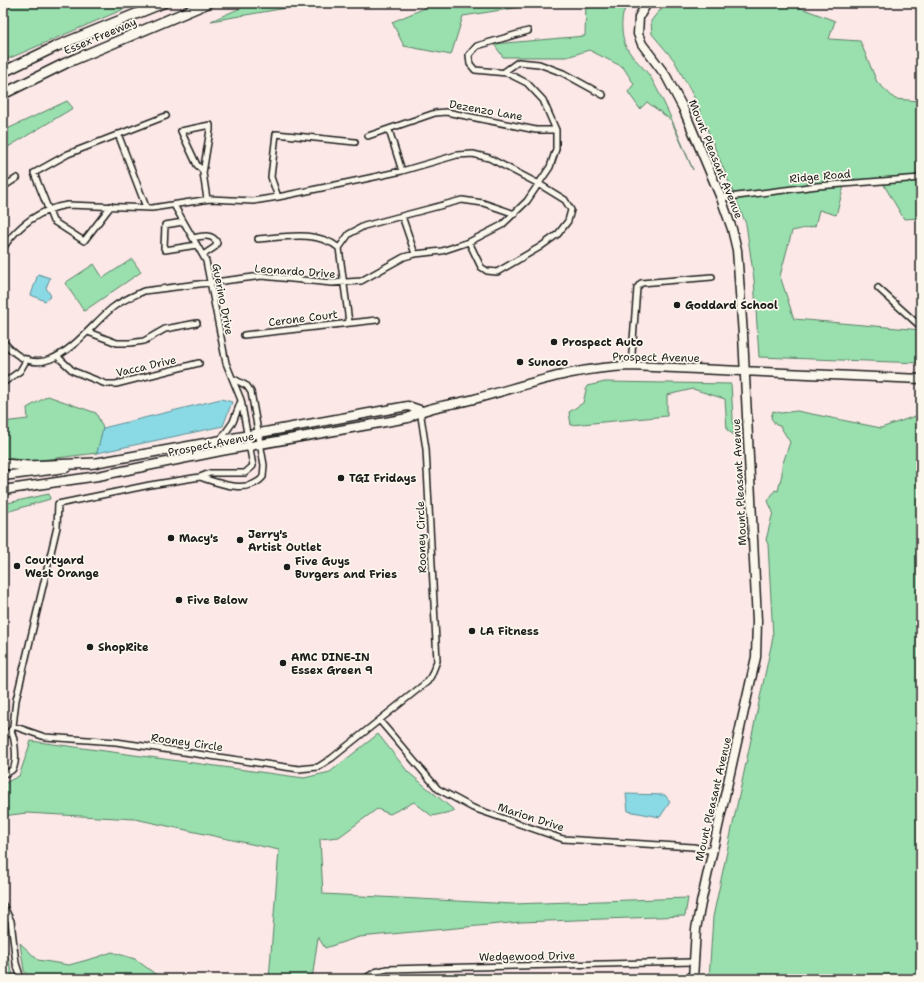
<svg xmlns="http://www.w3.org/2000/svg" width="924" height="982" viewBox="0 0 924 982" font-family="'Shantell Sans',sans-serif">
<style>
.green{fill:#99e0ae;stroke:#5a7e65}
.water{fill:#8adae5;stroke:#5e8e95}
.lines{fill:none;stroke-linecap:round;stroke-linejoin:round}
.minor-casing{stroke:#1c1c1c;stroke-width:8}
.primary-casing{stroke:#1c1c1c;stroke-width:11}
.motorway-casing{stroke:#1c1c1c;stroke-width:12}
.minor{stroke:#fbf7ec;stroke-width:5}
.primary{stroke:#fbf7ec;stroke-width:8}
.motorway{stroke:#fbf7ec;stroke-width:9}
.poi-dot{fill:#1c1c1c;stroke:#fbf7ec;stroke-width:1.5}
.labels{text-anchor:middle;stroke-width:3.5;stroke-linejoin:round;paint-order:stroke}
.street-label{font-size:11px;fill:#1c1c1c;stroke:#fbf7ec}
.poi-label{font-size:11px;font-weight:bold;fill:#1c1c1c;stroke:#fbf7ec;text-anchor:start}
</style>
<rect width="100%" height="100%" fill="#fbe8e7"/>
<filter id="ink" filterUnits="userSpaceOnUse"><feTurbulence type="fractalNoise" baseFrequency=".025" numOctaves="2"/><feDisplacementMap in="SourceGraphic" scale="8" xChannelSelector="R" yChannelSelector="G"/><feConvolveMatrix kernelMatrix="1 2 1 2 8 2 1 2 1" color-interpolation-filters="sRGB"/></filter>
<g filter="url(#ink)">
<!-- green -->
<path class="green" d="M3 3H138L3 61Z
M252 3H315L211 21Z
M437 3H524L521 7 463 16 451 55 404 46 392 22Z
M586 3H629C619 13 621 35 626 47 632 58 644 67 651 78 668 108 680 139 693 170L671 120 647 102 640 109 628 92 634 84 623 67 589 50 567 57H503L494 44 585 36Z
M672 3H788L835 21 829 39 860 41 877 82 895 99 919 101 917 177H921V218L904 219 881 180 846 179 836 215 819 210 815 226 792 231 780 276 794 319 921 330V363L759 357 754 279 746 224 695 99 674 60 652 34 651 21 658 12Z
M67 101 73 108 3 150V131Z
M132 259 141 272 84 311 65 283 94 264 103 278Z
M605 382 731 384 734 435 727 430 725 399 693 389 667 395V416L571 425 569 412 583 403 587 386Z
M48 396 96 413 103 428 97 453 33 461 3 458V422L28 419 27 408Z
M773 411 781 413 797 411 881 428 921 414V979H709L713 917 773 637 768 544 766 540 773 512 768 501 775 490 778 491 782 474V466L790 442 780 426 776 425 771 418Z
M49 494 50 499 3 513V504Z
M378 734 408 772 455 811 432 816 414 802 390 814 377 809 339 837 320 839 323 894 513 904 688 898 685 916 521 922 359 937 325 948 318 937 312 979H269L279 850 135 819 26 813 3 816V784L19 776 31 741 304 778 330 772Z
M3 939 4 942 14 979H3Z
M20 943 38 960 69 965 98 957 112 952 135 959 158 976 122 979H30L24 971Z"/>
<!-- water -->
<path class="water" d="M38 274 50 278 46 288 51 296 45 301 31 295Z
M221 399 232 402 223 426 97 453 103 428Z
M626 794 665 795 670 802 660 817 628 811Z"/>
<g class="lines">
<!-- minor casing -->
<g class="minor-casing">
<path id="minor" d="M504 72 518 62 539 64 563 73 603 95
M389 130 402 171
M118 134 146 207
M368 136 435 113 446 112 536 130H556
M203 171 197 165 181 131 210 125V130L203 173 207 199
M3 187 17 178
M278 197 271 177 276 134 355 142
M721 198 817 186 921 178
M174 205 206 261 226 363 241 400 253 466 245 473H210L200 477 150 485 58 504 57 527 16 700 13 726 45 737 116 742 299 769 318 767 332 758 427 682 431 676 437 661 426 449 420 410
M111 206 84 241 53 221 34 173 68 154 166 116
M402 216 415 254
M183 222 165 225 164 248 165 250 197 245
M193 238C201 236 213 233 217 243L215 247 203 255
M258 239C285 237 317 230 339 248L349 322
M3 248C18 225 41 209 67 205L152 208 210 199 253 201 278 197 360 180 402 171 457 155 473 154 489 158 539 184 565 200 571 210 568 221 558 234 540 247 497 272 487 271 481 267 469 242
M339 248 349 234 364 226 462 200 483 203 515 214
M878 288 921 327
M88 332 117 343H130L144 341 165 329 197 323
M244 335 377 320
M3 341C44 393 81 334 112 308 122 300 133 296 144 291L262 276 332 283 361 281 404 257 415 254 442 251 469 242 502 225 527 201 550 167 556 149V130L543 100 527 83 507 73 475 70 470 64 469 55 477 46 528 31
M58 357 73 371 106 384H116L199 363
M631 366 637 288 641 283 712 277
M3 383 20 371 27 359
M221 439 233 422 241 401
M200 477C218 483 248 495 263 477L264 465 251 392 247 386 234 379
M380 721 438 789 473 808 563 839 693 847 713 851
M3 743 4 737 12 729
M3 774C7 773 12 772 14 767 17 759 15 738 11 731
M3 905 11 921 16 963 21 979
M364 979 375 972 387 969 694 962"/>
</g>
<!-- primary casing -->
<g class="primary-casing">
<path id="primary" d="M647 3 639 17 638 34 642 44 666 76 683 108 721 198 732 229 737 250 743 335 757 621 756 657 701 903 696 929 693 979
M89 464 408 406 420 410
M3 476 66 468
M3 490 98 476 221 451 408 418C428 406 452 405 474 399 527 385 575 367 631 366L921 379"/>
</g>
<!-- motorway casing -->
<g class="motorway-casing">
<path id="motorway" d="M3 72 57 46 163 3
M3 94 66 63 208 3
M3 464 28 466 95 463
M3 491 5 490"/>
</g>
<!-- minor -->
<use href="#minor" class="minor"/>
<!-- primary -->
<use href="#primary" class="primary"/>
<!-- motorway -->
<use href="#motorway" class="motorway"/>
</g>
</g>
<!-- markers -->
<g class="poi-dot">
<circle cx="677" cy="305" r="4"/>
<circle cx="554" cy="342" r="4"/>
<circle cx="520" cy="362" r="4"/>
<circle cx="341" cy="478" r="4"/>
<circle cx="171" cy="538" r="4"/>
<circle cx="240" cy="540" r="4"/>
<circle cx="17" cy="566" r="4"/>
<circle cx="287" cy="567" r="4"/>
<circle cx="179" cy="600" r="4"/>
<circle cx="472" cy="631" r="4"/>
<circle cx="90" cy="647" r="4"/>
<circle cx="283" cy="663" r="4"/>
</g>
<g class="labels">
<!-- street labels -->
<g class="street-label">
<text transform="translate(100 36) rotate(-23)" y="4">Essex Freeway</text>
<text transform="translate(486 110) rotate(10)" y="4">Dezenzo Lane</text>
<text transform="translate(716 159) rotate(68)" y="4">Mount Pleasant Avenue</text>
<text transform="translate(820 176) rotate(-5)" y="4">Ridge Road</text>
<text transform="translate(295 271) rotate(4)" y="4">Leonardo Drive</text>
<text transform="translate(223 299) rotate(79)" y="4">Guerino Drive</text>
<text transform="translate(303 318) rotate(-7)" y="4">Cerone Court</text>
<text transform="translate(656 357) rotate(1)" y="4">Prospect Avenue</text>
<text transform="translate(146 366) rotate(-13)" y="4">Vacca Drive</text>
<text transform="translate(211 444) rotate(-11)" y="4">Prospect Avenue</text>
<text transform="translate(739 482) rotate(-93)" y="4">Mount Pleasant Avenue</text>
<text transform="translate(421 537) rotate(-92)" y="4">Rooney Circle</text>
<text transform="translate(187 742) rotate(8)" y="4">Rooney Circle</text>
<text transform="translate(713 799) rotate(-77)" y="4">Mount Pleasant Avenue</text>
<text transform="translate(531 817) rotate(18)" y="4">Marion Drive</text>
<text transform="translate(527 956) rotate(-1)" y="4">Wedgewood Drive</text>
</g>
<!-- poi labels -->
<g class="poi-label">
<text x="685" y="309">Goddard School</text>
<text x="562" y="346">Prospect Auto</text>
<text x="528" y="366">Sunoco</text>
<text x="349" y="482">TGI Fridays</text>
<text x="248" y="538">Jerry's<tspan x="248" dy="13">Artist Outlet</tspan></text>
<text x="179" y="542">Macy's</text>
<text x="25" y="564">Courtyard<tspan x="25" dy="13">West Orange</tspan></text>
<text x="295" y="565">Five Guys<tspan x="295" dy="13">Burgers and Fries</tspan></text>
<text x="187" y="604">Five Below</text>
<text x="480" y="635">LA Fitness</text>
<text x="98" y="651">ShopRite</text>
<text x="291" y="661">AMC DINE-IN<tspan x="291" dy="13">Essex Green 9</tspan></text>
</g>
</g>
<!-- margin -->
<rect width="924" height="982" fill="none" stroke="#fbf7ec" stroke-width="16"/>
<rect x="8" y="8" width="908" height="966" fill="none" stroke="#1c1c1c" stroke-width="1.5" filter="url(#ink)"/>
</svg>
